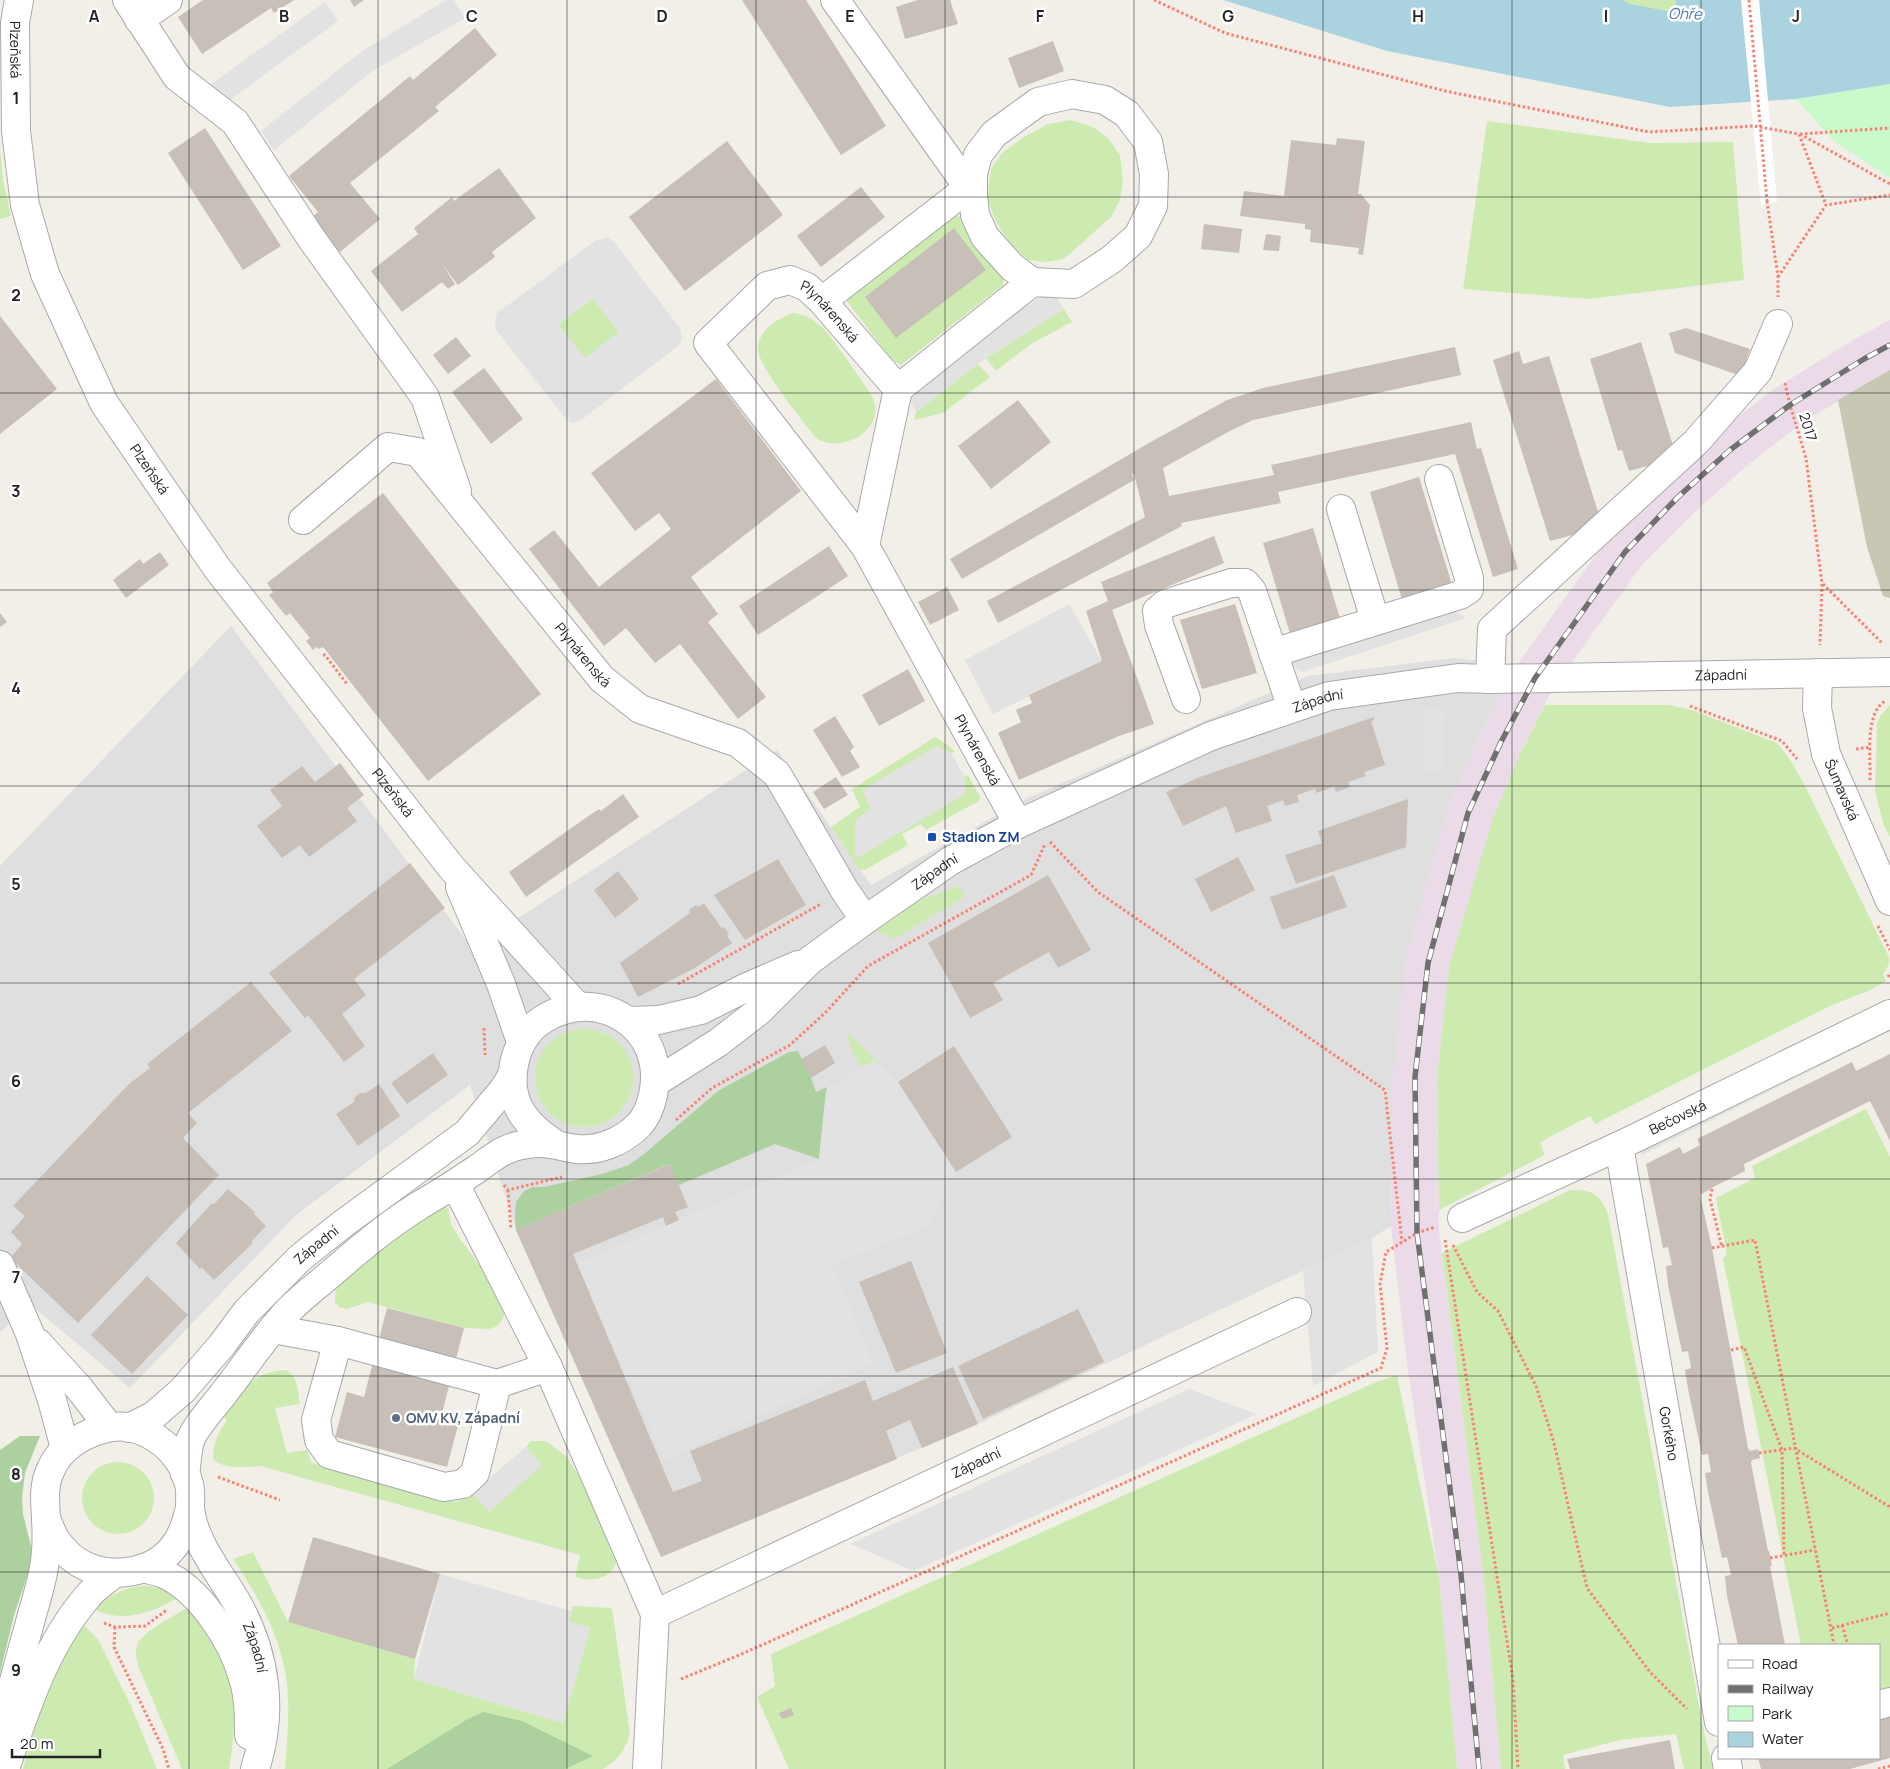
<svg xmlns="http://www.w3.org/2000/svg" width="1890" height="1769" viewBox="0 0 1890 1769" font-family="Manrope,sans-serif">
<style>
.residential{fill:#e0dfdf}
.industrial{fill:#ebdbe8}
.construction{fill:#c7c7b4}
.grass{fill:#cdebb0}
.forest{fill:#add19e}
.park{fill:#c8facc}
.parking{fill:#e2e2e2;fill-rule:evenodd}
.water{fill:#aad3df}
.pier{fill:#fff}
.building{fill:#c7bfb8}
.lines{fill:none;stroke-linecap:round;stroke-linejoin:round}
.minor-casing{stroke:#a9a9a9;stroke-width:30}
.path{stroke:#fa8072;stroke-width:3;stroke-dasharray:2.5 2.5;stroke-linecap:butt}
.minor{stroke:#fff;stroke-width:28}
.rail-casing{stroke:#707070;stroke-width:5.5}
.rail{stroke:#fff;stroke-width:4;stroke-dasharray:11;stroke-linecap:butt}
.path-bridge{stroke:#fa8072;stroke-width:3;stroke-dasharray:2.5 2.5;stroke-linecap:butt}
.grid{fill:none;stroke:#222;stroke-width:1;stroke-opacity:0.55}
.transit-dot{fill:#1a4fb4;stroke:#fff;stroke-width:2}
.service-dot{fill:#5c6f8a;stroke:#fff;stroke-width:2}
.labels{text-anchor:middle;stroke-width:5;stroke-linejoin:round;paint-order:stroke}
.street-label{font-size:14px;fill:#222;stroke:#fff}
.transit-label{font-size:14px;font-weight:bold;fill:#164399;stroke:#fff;text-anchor:start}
.service-label{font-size:14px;font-weight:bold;fill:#4e5e75;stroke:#fff;text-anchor:start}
.water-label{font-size:15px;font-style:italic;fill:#4a7aab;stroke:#fff}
.grid-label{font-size:16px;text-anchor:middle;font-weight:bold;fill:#222;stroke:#fff;stroke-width:5;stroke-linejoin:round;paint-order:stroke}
</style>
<rect width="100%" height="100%" fill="#f2efe9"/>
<!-- residential -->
<path class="residential" d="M231 626 472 948 777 750 871 885 1028 798 1308 676 1454 658 1517 665 1482 732 1448 806 1393 1076 1391 1226 1372 1238 978 1424 661 1557 516 1230 470 1085 296 1215 130 1388 31 1305 0 1332V866Z"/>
<!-- industrial -->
<path class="industrial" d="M1890 320V370L1802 423 1744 468 1694 513 1641 566 1552 690 1521 752 1449 967 1437 1079 1439 1231 1483 1572 1501 1769H1457L1439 1577 1406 1357 1391 1226 1393 1076 1406 959 1448 806 1482 732 1517 665 1608 538 1716 433 1777 387 1853 340Z"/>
<!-- construction -->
<path class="construction" d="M1890 370V598L1883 596 1867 547 1838 400Z"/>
<!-- grass -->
<path class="grass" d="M1622 0H1676L1675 7 1668 11 1631 4Z
M1070 120 1093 127 1109 139 1120 155 1123 178 1120 200 1111 217 1064 259 1046 262 1028 260 1010 244 995 220 987 197 991 169 1002 153 1024 137 1048 124Z
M1487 121 1650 143 1733 142 1744 280 1589 299 1463 289Z
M0 149 3 179 11 216 0 219Z
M954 215 962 218 999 269 1004 278 1003 285 901 365 891 359 846 300Z
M593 298 619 332 585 359 558 325Z
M1064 309 1072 322 1031 344 996 371 986 358Z
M793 313C805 314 814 320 823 328 829 333 872 394 874 400 884 432 840 454 816 438 803 422 759 367 758 350 757 331 778 318 793 313Z
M978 364 990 377 943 413 914 420 916 412Z
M1545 705H1669L1692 710 1777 743 1789 758 1803 782 1889 957V964L1883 974 1886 981 1870 990 1830 1006 1595 1124 1590 1116 1540 1142 1545 1155 1439 1210 1437 1079 1449 967 1493 818 1521 752Z
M1890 705V837L1883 823 1875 791 1877 724 1880 716Z
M935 737 953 749 955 752 951 753 937 746 871 810 855 858 965 794 964 776 968 775 980 797 979 801 926 830 921 824 902 834 908 845 865 870 859 869 831 827 860 807 852 789Z
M959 886 964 897 894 939 875 930C895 906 930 897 959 886Z
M535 1078a49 49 0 1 1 98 0a49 49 0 1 1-98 0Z
M847 1033 880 1064 870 1073C857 1064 850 1049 847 1033Z
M1866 1109 1890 1157V1691L1879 1694V1645H1801L1723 1259 1727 1254 1716 1198 1755 1178 1752 1166Z
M1570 1190C1593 1190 1599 1193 1608 1214L1703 1727 1713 1769H1684L1676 1734 1620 1740 1563 1755 1565 1769H1501L1483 1572 1442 1253Z
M444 1207 448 1208 451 1224 460 1239 496 1288 505 1310 503 1318 498 1326 489 1329 464 1328 368 1302 347 1309 339 1307 335 1302 336 1285 383 1241Z
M285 1370C298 1375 298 1392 300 1404L275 1408 287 1453 307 1450 311 1462 322 1467 456 1502 472 1493 542 1465 526 1447 531 1441H546L567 1457 585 1485 617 1559C612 1580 593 1582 575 1577L580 1555 260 1466C245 1467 224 1470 213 1459 213 1443 218 1433 227 1420L221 1413C240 1392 254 1371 285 1370Z
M1397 1375 1439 1577 1457 1769H789L757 1697 775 1686 771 1654 1376 1382Z
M82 1498a36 36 0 1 1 72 0a36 36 0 1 1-72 0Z
M253 1552 288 1622 415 1659 414 1679 563 1723 590 1628 568 1622 573 1606 612 1608 630 1734C625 1750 618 1760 603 1769H285C287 1741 290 1712 287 1685 282 1637 259 1598 233 1559Z
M140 1586C155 1586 165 1588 178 1598 151 1613 124 1623 95 1610 108 1596 121 1589 140 1586Z
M188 1607C235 1656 240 1706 229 1769H182L139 1668C136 1659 134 1649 139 1641 148 1628 175 1616 188 1607Z
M82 1623 98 1639 131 1706 157 1769H23L39 1711 54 1670Z"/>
<!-- forest -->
<path class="forest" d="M798 1051 811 1078 816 1092 827 1087 819 1159 775 1144 679 1185 669 1164 516 1230 515 1216 516 1202 524 1191 533 1187H544L602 1174 629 1165 644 1154 718 1091 789 1052Z
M20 1436H40L25 1473 22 1497 23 1514 32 1550V1562L14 1615 0 1673V1450Z
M483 1712 522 1721 593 1756 565 1769H387L466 1720Z"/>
<!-- park -->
<path class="park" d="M1890 84V177H1888L1833 140 1796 99Z"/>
<!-- parking -->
<path class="parking" d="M446 0H454L465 18 374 70 274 150 261 131 361 52Z
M325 2 338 21 224 104 210 85Z
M608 237 615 243 680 328 682 340 678 346 580 421 572 423 565 418 496 330 495 319 497 313 596 240ZM592 298 619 332 585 358 558 325Z
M1052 290 1064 309 986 358 916 412 904 390 974 339Z
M1069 604 1102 661 993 714 965 660Z
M1444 605 1466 618 1302 672 1282 658Z
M1425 708 1445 709 1443 772H1423Z
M937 746 951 753 964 776 965 794 855 859V820L871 809 862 790Z
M1890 1018V1031L1642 1155 1637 1144Z
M874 1060 898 1082 956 1172 930 1225 832 1265 873 1363 664 1460 577 1264 819 1159 826 1090Z
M1372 1238 1378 1352 1313 1386 1303 1270Z
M1189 1389 1257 1414 914 1571 850 1544Z
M526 1447 542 1465 489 1512 472 1493Z
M440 1574 571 1611 569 1622 590 1628 563 1723 414 1679Z"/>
<!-- water -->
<path class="water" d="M1223 0H1622L1631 4 1668 11 1675 7 1676 0H1890V84L1796 99 1670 107 1387 51Z"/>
<!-- pier -->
<path class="pier" d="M1741 0H1759L1777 202 1761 205Z"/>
<!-- building -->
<path class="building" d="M203 0H294L274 13 271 8 202 54 178 17Z
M350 0H364L354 7Z
M742 0H806L886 126 841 155Z
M918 0H950L958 24 905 39 896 7Z
M475 28 497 55 435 107 439 111 350 183 380 219 340 252 311 218 318 212 289 176 410 76 413 80Z
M1053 41 1064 71 1019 88 1008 58Z
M205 128 281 246 243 270 168 153Z
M1337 138 1365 141 1358 194H1361L1370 205 1363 255 1358 254 1359 248 1310 242 1311 230 1305 229V224L1240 216 1244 191 1284 196 1291 140 1336 145Z
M727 141 783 215 685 291 629 217Z
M499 168 536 218 492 252 495 257 458 285 442 264 455 284 448 289 442 282 402 312 371 271 418 234 414 228 452 197 454 201Z
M861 187 885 217 821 267 797 236Z
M1204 224 1242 229 1239 253 1201 249Z
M954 228 986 270 896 338 865 297Z
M1266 234 1281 236 1279 251 1263 250Z
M0 316 57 389 0 434Z
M1686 328 1750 349 1741 376 1675 353 1669 333Z
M456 337 471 356 448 374 433 355Z
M1641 342 1674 449 1651 465 1629 471 1622 450 1618 451 1590 359Z
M1455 347 1461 375 1253 420 1228 432 1163 468 1169 496 1274 475 1271 465 1471 422 1477 449 1481 448 1518 569 1493 577 1455 454 1278 492 1281 503 1181 523 1182 526 998 623 987 601 1145 517 1134 474H1132L1134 480 962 579 950 559 1149 443 1227 400 1263 388Z
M1519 351 1523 364 1549 356 1600 518 1576 534 1550 541 1493 360Z
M484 368 523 419 491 444 452 392Z
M716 379 801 491 691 577 718 614 708 622 766 697 738 719 680 644 655 663 626 628 604 646 529 549 554 530 599 587 671 529 659 513 635 531 591 473Z
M1018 400 1051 442 991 489 958 446Z
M1419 477 1453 588 1403 603 1370 492Z
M383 493 541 694 428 781 323 647 319 649 317 647 313 650 306 641 310 638 290 613 286 616 269 595 273 592 267 583Z
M1313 528 1341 622 1291 637 1263 543Z
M1214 536 1224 563 1112 610 1154 724 1119 736 1019 780 998 733 1021 722 1016 710 1032 703 1029 695 1102 661 1086 611 1108 601 1101 582Z
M829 546 848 576 758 635 739 606Z
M160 552 169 565 126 598 113 580 140 559 143 564Z
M947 587 959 610 930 625 918 602Z
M1235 604 1257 673 1202 689 1180 620Z
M0 613 7 622 0 627Z
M908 669 925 701 879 726 862 695Z
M835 716 854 747 850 751 860 767 842 777 813 730Z
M1374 717V720L1371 721 1385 765 1364 772 1366 776 1348 782 1350 787 1336 792 1334 787 1316 793 1315 789 1297 795 1299 802 1285 806 1283 800 1267 806 1272 821 1236 833 1226 806 1183 826 1166 792 1200 777Z
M340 763 364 795 347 808 357 821 309 857 300 845 282 858 257 826 282 806 270 790 302 766 315 782Z
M836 777 848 795 824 809 813 792Z
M623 794 639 817 526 897 509 872 587 817 599 809 601 811Z
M1408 799 1406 847 1296 884 1285 855 1322 843 1318 831Z
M1238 857 1255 890 1211 912 1195 879Z
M778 859 806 905 745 940 714 895Z
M410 863 445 908 354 979 366 995 342 1014 365 1046 344 1062 308 1015 305 1018 269 973Z
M618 871 639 899 615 918 594 890Z
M1048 875 1091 950 1058 968 1049 952 993 983 1003 1000 970 1018 928 943Z
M1334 875 1347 907 1282 930 1270 897Z
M704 903 722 929 724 927 729 934 727 936 732 943 695 968 638 997 620 963 690 913 689 910 696 905 698 907Z
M251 982 292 1031 188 1113 197 1123 183 1138 219 1175 78 1323 10 1258 22 1244 11 1232 25 1216 13 1206 129 1084 150 1068 147 1064Z
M825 1045 835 1063 811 1078 801 1059Z
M954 1046 1012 1137 956 1172 898 1082Z
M433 1053 448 1075 407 1104 391 1083Z
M1890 1054V1141L1870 1101 1744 1164 1745 1171 1717 1185 1700 1195 1712 1248 1748 1448 1750 1451 1758 1449 1760 1458 1752 1460 1751 1463 1768 1551H1769L1772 1566H1770L1785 1645H1738L1727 1596 1725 1576 1731 1575 1727 1557 1722 1558 1708 1492 1705 1473 1711 1472 1708 1454 1702 1455 1688 1389 1685 1370 1691 1368 1688 1351 1682 1352 1668 1285 1666 1266 1672 1265 1668 1247 1663 1248 1646 1164 1680 1147 1683 1154 1700 1145 1697 1139 1852 1062 1856 1071Z
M379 1084 400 1116 358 1146 336 1114 354 1102 355 1097 360 1093H366Z
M670 1164 688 1207 675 1212 679 1220 666 1226 663 1217 573 1254 673 1492 702 1481 690 1451 865 1380 873 1401 953 1367 978 1424 922 1448 910 1420 886 1431 897 1459 661 1557 516 1230Z
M228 1189 255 1212 254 1214 266 1226 251 1242 253 1243 214 1280 202 1268 200 1269 176 1243 212 1203 213 1205Z
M911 1261 947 1353 896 1373 859 1282Z
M147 1276 188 1315 132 1374 91 1335Z
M387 1308 464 1328 441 1417 459 1422 447 1467 335 1437 347 1392 364 1397Z
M1078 1309 1104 1362 983 1419 958 1366Z
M313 1537 440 1574 415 1659 288 1622Z
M791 1708 794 1715 782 1719 779 1713Z
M1890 1713V1758L1850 1769H1761L1758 1758H1879V1716Z
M1670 1740 1675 1769H1570L1567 1759Z"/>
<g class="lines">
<!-- minor casing -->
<g class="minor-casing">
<g id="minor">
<path id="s1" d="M19 0 15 23 16 131 25 205 45 274 104 403 217 568 451 867 577 1006"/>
<path d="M127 0 177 77 235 122 311 238 425 397 457 491"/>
<path d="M835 0 973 194"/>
<path d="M139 20 168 0"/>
<path d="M822 301 968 188"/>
<path d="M898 389 1032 282 1074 284 1112 259 1138 236 1153 206 1154 174 1148 142 1127 114 1105 100 1072 94 1038 102 994 134 978 155 973 174V194L975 215 985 237 1012 267 1032 282"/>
<path d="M1341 509 1375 620"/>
<path id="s2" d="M303 520 388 447 418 452 602 679 640 709 738 743 777 774 845 891 865 920"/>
<path id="s3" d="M865 546 708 343 767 286 790 280 807 287 822 301 898 389 865 546 1018 824"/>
<path d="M1273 653 1460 595 1469 589V578L1439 479"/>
<path id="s4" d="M1818 673 1817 708 1826 754 1890 901"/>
<path d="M1490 679 1492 629 1696 442 1758 371 1778 324"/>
<path d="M1186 699 1159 625 1157 611 1165 604 1231 583H1245L1252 591 1292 708"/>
<path d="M460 887 501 984 521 1042"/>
<path d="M629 1021 659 1020 701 1010 747 987 798 965"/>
<path id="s5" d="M656 1082 719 1042 759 1011 809 961 865 920 950 861 1018 824 1211 736 1329 696 1458 678 1490 679 1890 672"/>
<path id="s6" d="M1619 1146 1719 1722"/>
<path d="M455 1184 548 1367 655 1614 647 1769"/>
<path id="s7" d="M1462 1218 1619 1146 1890 1014"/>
<path d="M0 1265 30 1334 52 1400 65 1448"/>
<path d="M273 1329 338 1341 497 1384 548 1367"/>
<path d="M338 1341 316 1420 319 1440 329 1454 444 1487 463 1484 475 1473 497 1384"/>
<path d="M38 1343 79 1388 109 1427"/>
<path id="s8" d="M129 1428 153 1416 182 1391 221 1346 247 1311 301 1257 344 1223 467 1133 504 1089 513 1074"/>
<path d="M185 1474C187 1463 187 1451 190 1441 194 1428 215 1405 224 1393 246 1365 266 1334 290 1309 302 1297 315 1287 327 1277 357 1251 386 1226 420 1205 439 1194 458 1182 477 1169 486 1163 496 1154 506 1150 514 1146 529 1143 539 1143 552 1142 564 1148 577 1149 600 1151 623 1141 639 1125 646 1117 651 1105 653 1095 668 1028 598 983 542 1020 513 1039 503 1086 523 1115 532 1128 542 1135 555 1144"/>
<path d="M46 1519C50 1527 53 1537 58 1543 63 1549 69 1556 75 1560 103 1580 148 1576 171 1550 182 1538 186 1524 190 1508"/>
<path d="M143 1568C149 1570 156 1571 162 1573 199 1588 233 1641 243 1678 249 1695 249 1717 249 1735"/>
<path id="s9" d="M655 1614 1297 1312"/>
<path d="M1879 1705 1890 1702"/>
<path id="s10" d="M0 1732C10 1697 19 1661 29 1626 34 1606 41 1587 44 1567 47 1551 47 1534 46 1518 45 1501 43 1485 51 1469 60 1448 81 1435 103 1429 140 1418 180 1447 189 1484 191 1491 190 1499 190 1507 191 1518 194 1529 199 1539 209 1562 224 1580 236 1601 266 1653 274 1712 255 1769"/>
<path d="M1726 1758 1728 1769"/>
<path d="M5 1769C26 1708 45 1646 88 1596 95 1587 106 1581 114 1573"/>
</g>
</g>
<!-- path -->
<path class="path" d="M1154 0 1225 33 1445 91 1649 132 1754 126 1799 134 1826 205
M1800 134 1890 184
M1800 134 1890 128
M1767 201 1778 277V297
M1778 277 1826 205 1890 195
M1785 383 1790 405 1806 458 1822 584 1820 645
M1823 584 1882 643
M323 655H325L347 684
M1690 706 1782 741 1797 759
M1856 749 1871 747
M1870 780C1871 759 1864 714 1885 701
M1050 842 1098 892 1385 1090 1402 1242
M1878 926 1890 950
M1888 977 1890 973
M678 984 821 904
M484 1028 485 1055
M676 1120 712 1088 790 1045 825 1013 868 966 1031 875 1045 844
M504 1185 508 1190 562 1177
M1712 1189 1710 1199 1722 1247
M508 1190 511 1229
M1445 1240 1513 1680 1518 1769
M1453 1245 1477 1292 1498 1311 1536 1386 1554 1443 1587 1588 1650 1672 1687 1709
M1712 1248 1755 1240 1834 1645
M1731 1350 1744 1347 1782 1450 1784 1556
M1759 1453 1794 1448 1890 1507
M218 1477 280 1500
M1770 1558 1815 1550
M104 1623 115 1627 145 1626 167 1610
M1842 1625 1848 1645
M115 1627 114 1647 163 1749 169 1769
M1832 1628 1890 1613
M681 1679 744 1653 1381 1368 1387 1348 1380 1284 1386 1252 1417 1233 1435 1227
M1878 1769 1890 1766"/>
<!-- minor -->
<use href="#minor" class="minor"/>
<!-- rail casing -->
<g class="rail-casing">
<path id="rail" d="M1479 1769 1461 1574 1417 1233 1415 1077 1428 963 1468 813 1501 742 1535 678 1625 552 1678 497 1730 450 1790 405 1864 359 1890 345"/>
</g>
<!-- rail -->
<use href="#rail" class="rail"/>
<!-- path-bridge -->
<path class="path-bridge" d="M1749 0 1767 201"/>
</g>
<!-- grid -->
<path class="grid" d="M189 0V1769M378 0V1769M567 0V1769M756 0V1769M945 0V1769M1134 0V1769M1323 0V1769M1512 0V1769M1701 0V1769M0 197H1890M0 393H1890M0 590H1890M0 786H1890M0 983H1890M0 1179H1890M0 1376H1890M0 1572H1890"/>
<!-- markers -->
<rect class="transit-dot" x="927" y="832" width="10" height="10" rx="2.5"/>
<circle class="service-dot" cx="396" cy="1418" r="5"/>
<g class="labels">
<!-- street labels -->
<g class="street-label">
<text dy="5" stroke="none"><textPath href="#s1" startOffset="50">Plzeňská</textPath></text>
<text dy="5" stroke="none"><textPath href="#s3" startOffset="414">Plynárenská</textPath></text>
<text transform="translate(1808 427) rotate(73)" y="5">2017</text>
<text dy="5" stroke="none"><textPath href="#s1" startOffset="500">Plzeňská</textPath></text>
<text dy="5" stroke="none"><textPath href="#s2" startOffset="404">Plynárenská</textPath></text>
<text dy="5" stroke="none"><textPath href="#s5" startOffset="1176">Západní</textPath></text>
<text dy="5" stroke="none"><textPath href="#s5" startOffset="771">Západní</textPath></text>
<text dy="5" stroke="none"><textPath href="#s3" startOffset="911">Plynárenská</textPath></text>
<text dy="5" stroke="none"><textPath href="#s4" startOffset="121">Šumavská</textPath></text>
<text dy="5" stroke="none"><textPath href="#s1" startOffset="905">Plzeňská</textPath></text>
<text dy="5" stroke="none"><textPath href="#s5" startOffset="350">Západní</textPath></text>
<text dy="5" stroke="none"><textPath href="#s7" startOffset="238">Bečovská</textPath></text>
<text dy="5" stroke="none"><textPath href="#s8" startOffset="264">Západní</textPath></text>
<text dy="5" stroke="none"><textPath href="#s6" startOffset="292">Gorkého</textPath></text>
<text dy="5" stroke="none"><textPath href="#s9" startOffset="355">Západní</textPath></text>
<text dy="5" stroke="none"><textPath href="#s10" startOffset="630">Západní</textPath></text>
</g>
<!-- transit labels -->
<g class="transit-label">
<text x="942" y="842">Stadion ZM</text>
</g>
<!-- service labels -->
<g class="service-label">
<text x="406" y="1423">OMV KV, Západní</text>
</g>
<!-- water labels -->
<g class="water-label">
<text transform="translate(1685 14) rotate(1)" y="5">Ohře</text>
</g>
</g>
<g class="grid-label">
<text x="94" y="22">A</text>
<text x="284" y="22">B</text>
<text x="472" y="22">C</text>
<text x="662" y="22">D</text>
<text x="850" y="22">E</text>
<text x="1040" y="22">F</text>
<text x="1228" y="22">G</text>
<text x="1418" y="22">H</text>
<text x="1606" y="22">I</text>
<text x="1796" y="22">J</text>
<text x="16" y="104">1</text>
<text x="16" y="301">2</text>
<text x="16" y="497">3</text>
<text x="16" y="694">4</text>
<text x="16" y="890">5</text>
<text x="16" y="1087">6</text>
<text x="16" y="1283">7</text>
<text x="16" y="1480">8</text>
<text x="16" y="1676">9</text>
</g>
<!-- legend -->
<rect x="1718" y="1644" width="162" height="115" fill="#ffffff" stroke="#a7a7a7"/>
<rect x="1728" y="1660" width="25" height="8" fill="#ffffff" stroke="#a7a7a7"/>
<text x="1762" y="1669" font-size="15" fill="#222222">Road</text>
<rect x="1728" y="1685" width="25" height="8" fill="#707070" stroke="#a7a7a7"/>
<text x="1762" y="1694" font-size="15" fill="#222222">Railway</text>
<rect x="1728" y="1706" width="25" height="15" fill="#c8facc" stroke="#a7a7a7"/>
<text x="1762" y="1719" font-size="15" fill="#222222">Park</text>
<rect x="1728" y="1732" width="25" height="15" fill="#aad3df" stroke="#a7a7a7"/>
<text x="1762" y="1744" font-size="15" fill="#222222">Water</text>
<!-- scale -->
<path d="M12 1749v8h88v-8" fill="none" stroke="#222222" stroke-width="2.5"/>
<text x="20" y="1749" font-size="15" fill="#222222" stroke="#ffffff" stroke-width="4" paint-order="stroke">20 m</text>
</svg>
